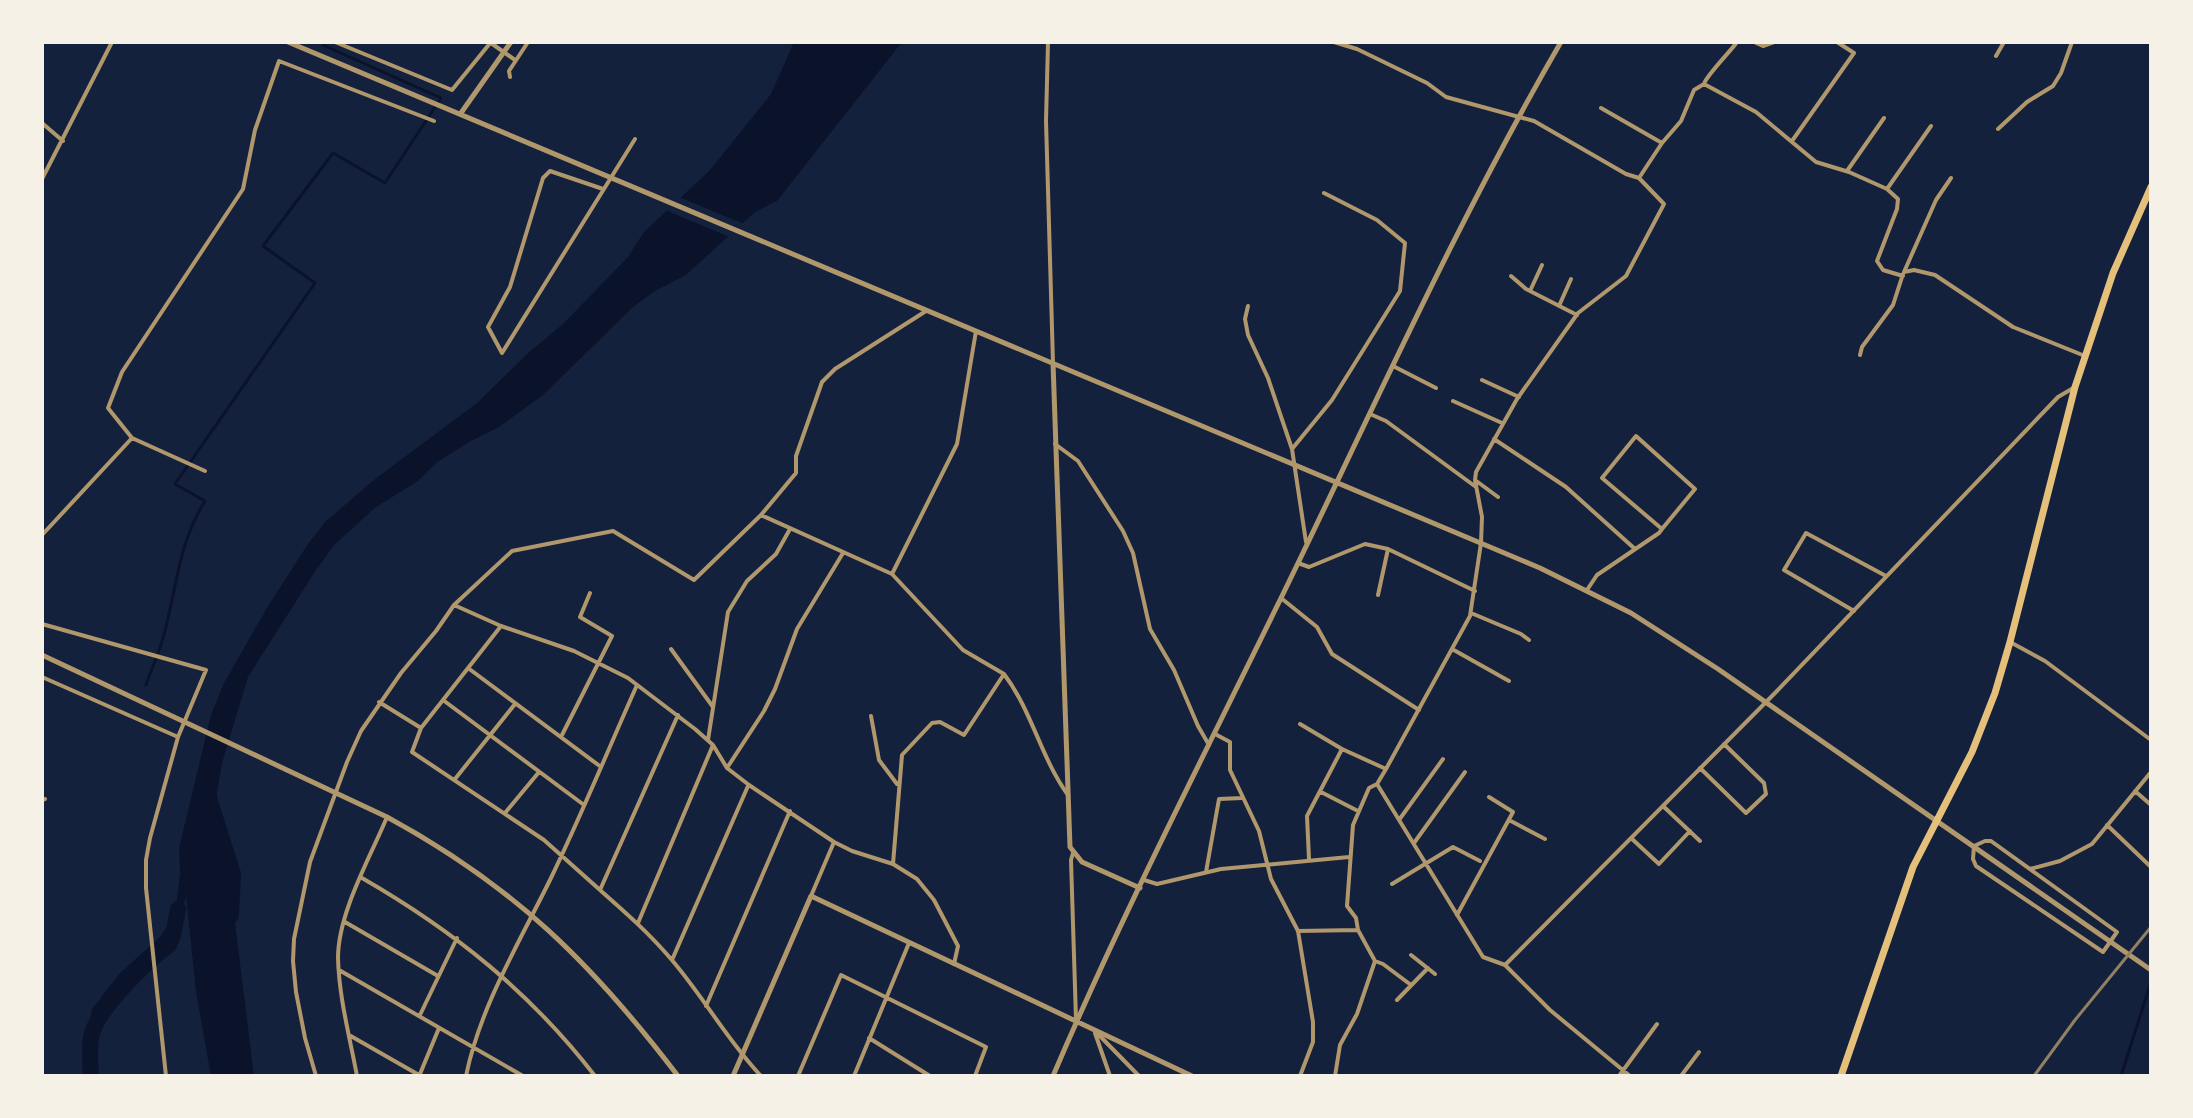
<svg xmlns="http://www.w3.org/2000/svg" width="2193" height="1118" viewBox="0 0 2193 1118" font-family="Ubuntu,sans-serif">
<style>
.water{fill:#0b132b}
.pier{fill:#14213d}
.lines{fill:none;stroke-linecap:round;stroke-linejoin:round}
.stream{stroke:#0b132b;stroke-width:3}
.river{stroke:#0b132b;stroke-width:16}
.minor{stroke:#b1986c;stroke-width:4}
.tertiary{stroke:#b1986c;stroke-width:5}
.trunk{stroke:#e5c07b;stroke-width:7}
.rail{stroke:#918062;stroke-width:3}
</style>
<rect width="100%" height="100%" fill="#14213d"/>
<!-- water -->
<path class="water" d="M794 42H902L777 201 755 212 686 275 655 291 633 307 543 395 499 427 469 442 436 463 418 481 376 507 334 545 316 570 248 677 222 763 213 817 229 874 254 1076H211L196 992 186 896C182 912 178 929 167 942 149 964 106 987 97 1015 91 1032 93 1054 96 1072L95 1076H89L86 1048 92 1009 120 973 160 937 175 914 180 873 179 848 211 715 224 683 268 606 308 544 325 522 375 479 477 403 526 355 563 324 628 257 644 232 710 170 771 94Z"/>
<!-- pier -->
<path class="pier" d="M677 196 746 225 732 238 663 209Z"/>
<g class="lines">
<!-- stream -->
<path class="stream" d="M146 685C151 669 159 654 163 638 177 589 177 546 205 501L175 484 315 283 263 246 333 153 385 183 441 98 323 45 325 42
M2121 1076 2151 982"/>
<!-- river -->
<path class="river" d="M208 795 233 874 231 915
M91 1076C90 1064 89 1050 91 1037 96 1010 146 962 169 945L173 935 178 909"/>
<!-- minor -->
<path class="minor" d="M335 42 452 90 491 42
M1048 42 1046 121 1053 363
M1334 42 1357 49 1427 83 1446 97 1534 121 1626 174 1639 178 1664 204 1626 276 1578 313 1517 399 1476 472 1475 480 1482 517 1481 543 1470 616 1386 769 1377 784 1369 788 1353 825 1347 906 1356 918 1358 930 1375 961 1357 1014 1340 1045 1335 1076
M1754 42 1763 46 1774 42
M491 43 515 60
M1996 56 2004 42
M510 77 509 71 528 42
M1704 84C1706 76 1730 52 1737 42
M1601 108 1662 143
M42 123 63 141
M1998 129 2027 102 2053 86 2061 73 2072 42
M1792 141 1854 53 1837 42
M1847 171 1884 118
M1639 178 1662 143 1681 121 1694 90 1704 84 1756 112 1816 162 1849 172 1887 189 1898 199 1897 209 1877 261 1883 270 1903 276
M1951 178 1936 200 1904 272 1914 270 1935 275 2013 327 2085 356
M42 179 112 42
M603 189 550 171 543 178 510 287 488 327 502 353 635 139
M1887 189 1931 126
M1511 276 1526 289 1577 315
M1530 291 1542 265
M1248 306 1245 319 1248 335 1268 378 1292 449 1306 542
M1559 306 1571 279
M1860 355 1862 347 1893 305 1903 274
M1393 366 1436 388
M1482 380 1519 397
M1453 401 1502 423
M1370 414 1386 421 1476 487
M1494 439 1566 487 1635 549
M1055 444 1078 461 1123 531 1133 553 1150 629 1174 670 1198 726 1209 745
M1292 449 1332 400 1400 291 1405 243 1377 220 1324 193
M205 471 132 438 108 408 122 372 243 189 255 130 279 61 434 121
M1475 480 1498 497
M761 515 796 473V456L822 382 835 369 926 311
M42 535 132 438
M1298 563 1309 567 1365 544 1388 549 1475 591
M892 574 957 444 976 331
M1587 590 1597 575 1659 533 1662 529 1695 489 1636 436 1602 478 1662 529
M1378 595 1388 549
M1281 598 1317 627 1332 654 1419 710
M454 605 501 626 574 651 628 678 695 729 713 745 727 768 749 785 834 842 852 851 893 864 917 879 934 900 958 946 954 964
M1854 611 1784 570 1806 533 1886 576
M1471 613 1521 634 1529 640
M42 624 206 670 178 737 150 838 146 860V888L166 1076
M501 626 421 728 412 752 544 840 600 890 678 715
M2010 642 2045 661 2151 740
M671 649 713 707
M1452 649 1509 681
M468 668 601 767
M42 677 178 737
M443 700 584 805
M379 702 421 728
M871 716 879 760 897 784
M1300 724 1342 749
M1215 734 1230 742V770L1259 831 1271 879 1298 931 1313 1022V1042L1300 1076
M561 737 612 636 580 617 590 593
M708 740 728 612 747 581 776 554 790 529
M727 768 764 711 775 689 797 629 843 553
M1700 768 1746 813 1766 794 1764 783 1724 744
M455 779 515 704
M1377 784 1483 957 1505 965 1550 1010 1630 1076
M2135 791 2151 805
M1321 792 1358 811
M42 800 45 799
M1663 806 1700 841
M505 813 539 772
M1399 820 1443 759
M1509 820 1545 839
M2107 825 2151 867
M1631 838 1659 864 1690 831
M1985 841H1991L2117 932 2103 952 1976 866 1973 859 1974 846Z
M1414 843 1465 772
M1073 853 1071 860 1076 1019
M1309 859 1307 816 1342 749 1386 769
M893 864 902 755 932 723 940 722 964 735 1004 674C1032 711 1041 758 1068 795
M2030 869 2060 861 2092 844 2151 772
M1206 872 1219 799 1242 798
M362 878C454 931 530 992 595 1076
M1144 880 1157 884 1221 869 1349 857
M1392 884 1453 847 1480 861
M600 890C625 912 649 933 671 959 703 996 727 1040 761 1076
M811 896 834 842
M1457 915 1513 812 1489 797
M345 922 438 976
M638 923 713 745
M1298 931 1358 930
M1411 955 1435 974
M672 960 748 786
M1375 961 1383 964 1411 985
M1505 965 1775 693 2058 397 2075 387
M339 970 523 1076
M1397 1000 1428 968
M706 1006 790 811
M420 1015 457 938
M1096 1032 1139 1076
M1095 1033 1110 1076
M349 1035 419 1075
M869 1038 930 1076
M420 1074 439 1028
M316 1076 305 1038 296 992 293 961 294 939 310 862 347 762 361 731 401 673 436 631 454 605 512 551 613 531 694 580 761 515 892 574 963 650 1004 674
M357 1076C350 1038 339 998 338 958 338 913 370 858 387 817
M466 1076C480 1007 519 943 550 880 581 816 608 750 637 685
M798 1076 841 975 986 1047 975 1076
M854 1076 909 943
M1619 1076 1657 1024
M1681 1076 1699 1052"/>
<!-- tertiary -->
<path class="tertiary" d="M288 42 1540 568 1631 613 1718 669 2151 970
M461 113 511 42
M1053 363 1070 847 1082 862 1140 888
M42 655 387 817C514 886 591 962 678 1076
M733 1076 811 896 1192 1076
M1053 1076C1128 900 1217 731 1300 559 1384 385 1464 209 1561 42"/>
<!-- trunk -->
<path class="trunk" d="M1841 1076 1913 867 1972 752 1995 693 2010 642 2075 387 2113 273 2151 187"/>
<!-- rail -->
<path class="rail" d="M2034 1076 2075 1020 2151 927"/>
</g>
<!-- border -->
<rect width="2193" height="1118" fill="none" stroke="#f6f1e7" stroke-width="88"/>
</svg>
